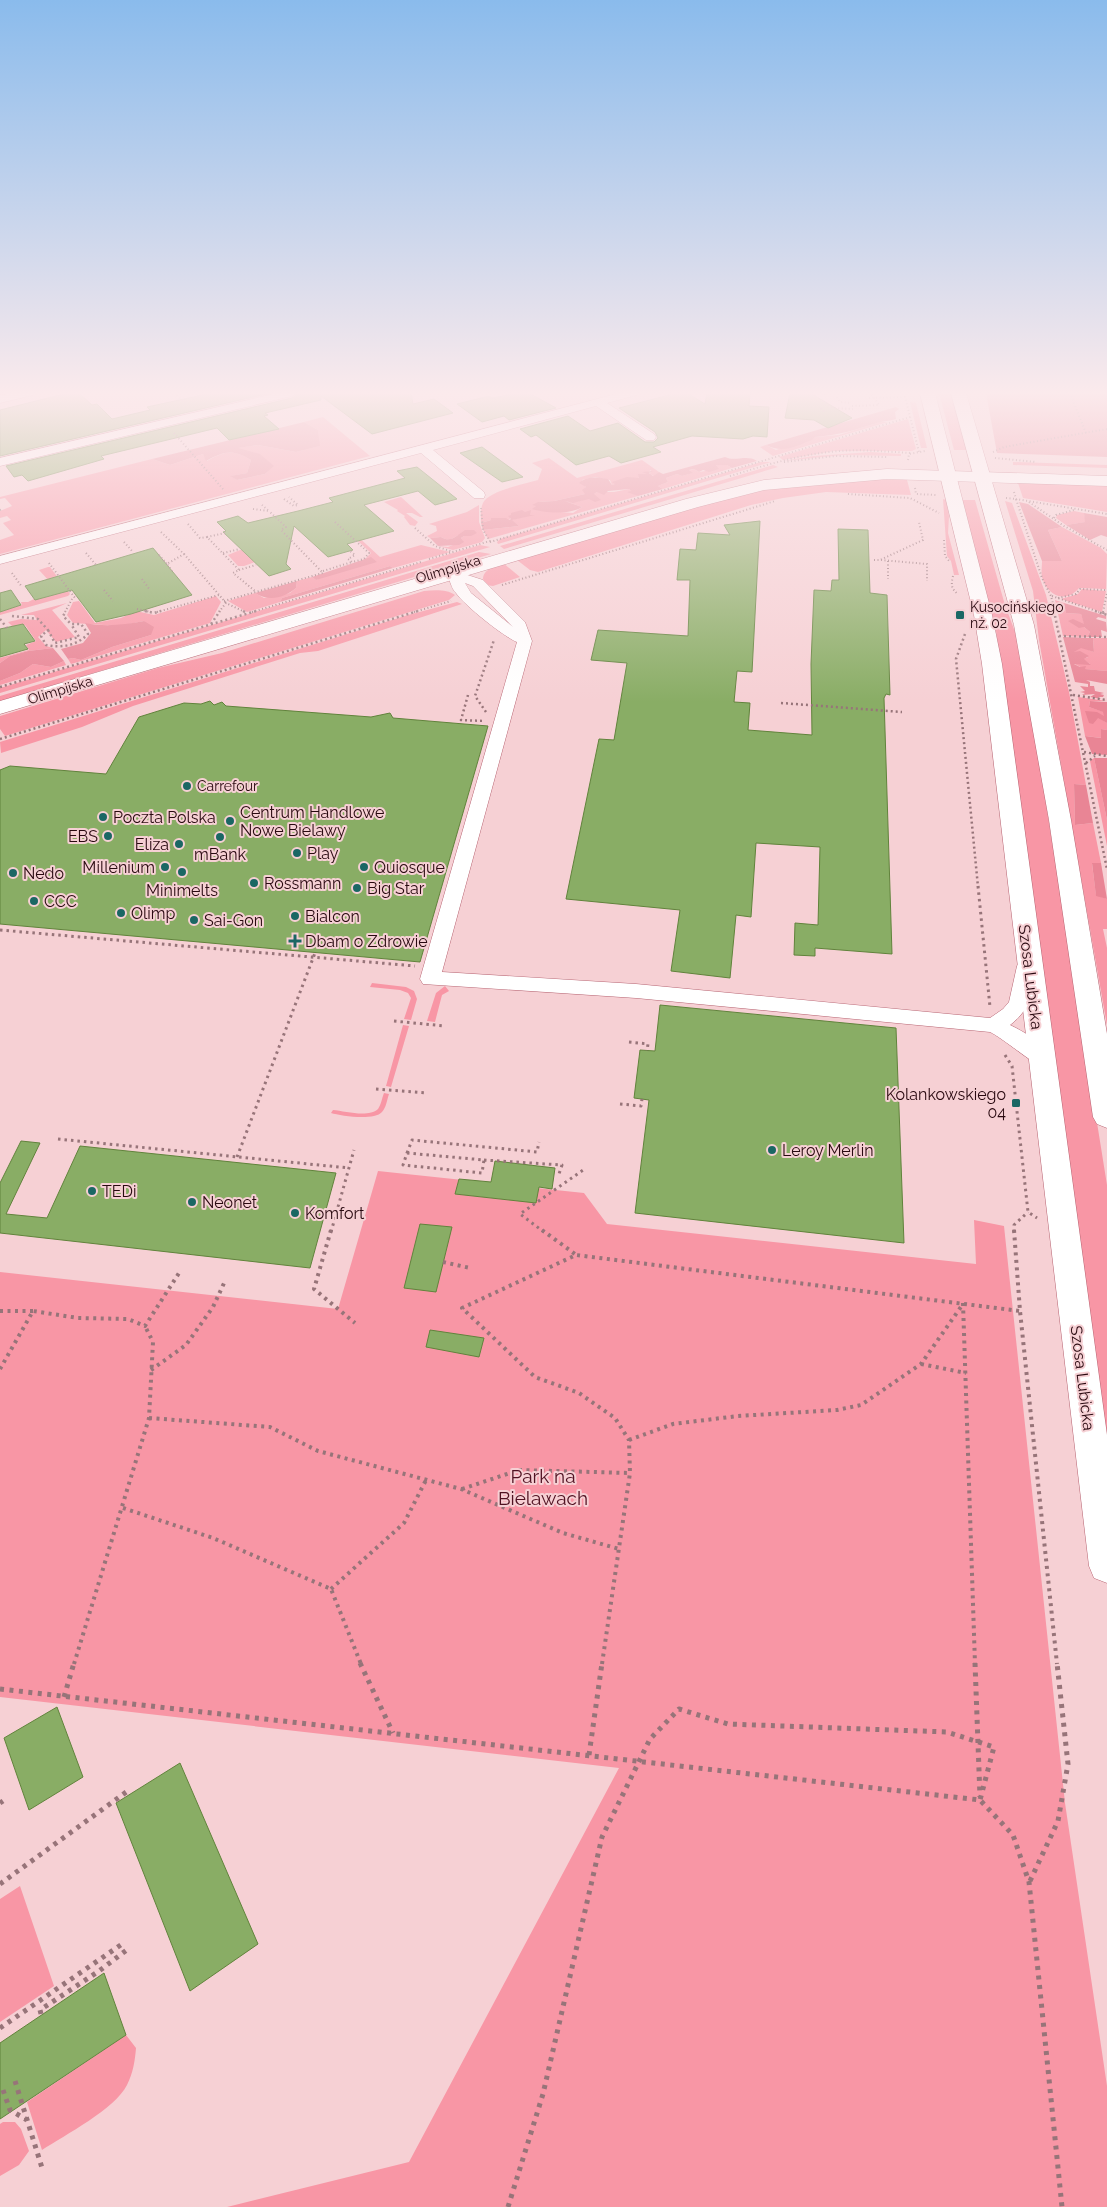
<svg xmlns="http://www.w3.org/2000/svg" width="1107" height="2207" viewBox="0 0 1107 2207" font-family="Raleway,sans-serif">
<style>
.green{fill:#f896a5}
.forest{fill:#e98595}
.building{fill:#89ad65;stroke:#61833c}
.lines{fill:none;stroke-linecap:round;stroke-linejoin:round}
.street-casing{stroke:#b76472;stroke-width:1}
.secondary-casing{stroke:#b76472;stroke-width:1}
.primary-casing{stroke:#b76472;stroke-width:1}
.path-far4{stroke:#977479;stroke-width:2;stroke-dasharray:1 2.5;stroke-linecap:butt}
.path-far3{stroke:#977479;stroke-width:2.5;stroke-dasharray:2 3;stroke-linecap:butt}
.path-far2{stroke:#977479;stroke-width:3;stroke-dasharray:2.5 4;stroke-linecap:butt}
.path-far1{stroke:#977479;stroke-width:4;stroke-dasharray:3 4.5;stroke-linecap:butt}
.path{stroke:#977479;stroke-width:5;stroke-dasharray:4 5.5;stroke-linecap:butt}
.street{fill:#fff;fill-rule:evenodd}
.secondary{fill:#fff;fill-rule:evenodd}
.primary{fill:#fff;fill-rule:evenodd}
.poi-dot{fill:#1b6764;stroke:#f6d0d4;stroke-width:2}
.labels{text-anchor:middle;stroke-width:4;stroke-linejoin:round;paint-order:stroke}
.far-street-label{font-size:14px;fill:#290910;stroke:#f6d0d4}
.far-poi-label{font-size:14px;fill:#290910;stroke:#f6d0d4;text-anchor:start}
.poi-label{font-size:16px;fill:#290910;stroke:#f6d0d4;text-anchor:start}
.street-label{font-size:16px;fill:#290910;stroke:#f6d0d4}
.near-park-label{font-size:19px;fill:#501222;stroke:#f6d0d4}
</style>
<rect width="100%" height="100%" fill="#f6d0d4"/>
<!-- green -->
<path class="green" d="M939 393H952L967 450H954Z
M910 402 916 403 927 448H921Z
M323 417 370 456 0 554V540L14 535 3 523 11 520 7 516 0 518V511L12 506 5 498 0 499V497L152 459 170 465 203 454 207 461C225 451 233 449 251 460L247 473 231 476 237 480 265 474 273 466 236 448 258 445 296 452 319 446 318 430 304 422Z
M908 419 916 449 912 451H834L783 460 779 457Z
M880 422H888L773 456 760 447 766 445 776 450 815 437 839 435Z
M871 452 901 454V456L843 455 783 461 813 456Z
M549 458 577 478 642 460 659 472 654 476 650 474 651 470 648 472 649 475 612 485 610 480 595 477 582 480 586 488 585 494 554 501 538 502 536 510 573 513 582 507 565 501C578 504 586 499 597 492H614L629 489 638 496 488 539 483 530 519 526 511 520 530 515 525 512 515 513 509 520H491L481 523C481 517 480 509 483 503 488 491 525 484 538 480L542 469 532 463Z
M761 462H771L498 544 497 542 500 539Z
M1013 462 1107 465V468L1013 465Z
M716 465H727L732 468 663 489 658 486 668 482 666 478 677 474 682 476 692 473 688 471 694 469 699 472 718 469Z
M773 465 778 467 504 549 500 546Z
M860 480H907L911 495 826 492 783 498 751 505 538 572 530 570 517 560 752 491Z
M1018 483 1107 486V512L1023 498Z
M401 497 423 517H420L412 513H406L418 522 415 526 410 525 404 517 405 516 397 511 398 510 384 502Z
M943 499 946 500 949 516 948 533 959 575H954L951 561 947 556Z
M962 500H975L1005 605 1021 648 1107 1185V1444L996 631Z
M1005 501 1012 503 1046 595 1069 692 1086 785 1074 784 1075 825 1093 823 1101 863 1092 864 1096 895 1107 899V929H1103L1107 948V1025L1039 640 1033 591Z
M479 505V522L485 538 482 542 453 550 438 546 448 547 463 541 461 538 464 536H471L458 535C451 540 448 541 441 537L430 538 427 536 437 531 436 526 429 524 467 512Z
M1074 511 1084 513 1086 522 1066 525 1056 518 1057 515Z
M341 521 380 557 421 545 450 552 393 568 390 566 282 598 280 602 247 612 228 601 255 593 264 598 290 593 296 588 297 581 312 577 316 580 365 559 371 553 337 522Z
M1062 527 1101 548 1107 554 1106 589 1079 588C1066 604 1047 596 1042 577 1041 573 1042 566 1042 561H1062L1048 530Z
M480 545 490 547 0 693V688Z
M240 550H243L255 562 244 566H238L228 555Z
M479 552 491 554 0 701V696Z
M503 563 520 577 493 586 486 585 483 579C484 568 495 567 503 563Z
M48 567H50L70 594 68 596 0 615V610L18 604 22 605 21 602H28L34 599 36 600 44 594 46 597 60 593 39 570Z
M1082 589 1106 591 1102 612 1061 599 1078 594Z
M424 591C434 590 447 589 455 595L449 600 5 736 0 729V716L158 668 222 653Z
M216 596 221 602 210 623 71 664 68 659 73 658 81 660 112 647 151 635 144 621 119 626 73 623 67 615 73 602 79 601 95 623 121 618 136 611 154 615Z
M1055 600 1064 603 1066 613 1081 614 1085 625 1084 627 1090 632 1087 637 1063 636Z
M457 602 462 604 318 651 300 653 133 706 82 727 1 753 0 742 408 615Z
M67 603 52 610 75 637 56 642 46 630 38 637 46 646 53 648 28 651 10 656 0 663V658L29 650 26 645 36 641 25 625 14 628 8 622 21 619 37 620 34 615H21Z
M1093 638H1107V671L1084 669 1073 663 1090 664 1083 659 1088 657 1072 653 1081 647 1094 652Z
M64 661 66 665 0 685V681L20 673 33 664 51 667Z
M1078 697 1107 701H1090L1089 707 1104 712V717H1098L1107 723V730L1101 729 1102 738 1085 736Z
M1094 758 1107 820V846L1090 761Z
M372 983 406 987 414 991 417 999 411 1020 404 1019 411 998 408 993 400 990 370 987Z
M445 986 449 991 442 995 435 1022 427 1021 436 993Z
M403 1025 409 1026 391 1087 386 1086Z
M384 1093 389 1094C387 1100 386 1108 382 1112 374 1121 341 1116 331 1113L333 1110C345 1111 368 1118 378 1109 381 1105 382 1098 384 1093Z
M378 1171 584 1193 607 1224 976 1264 974 1220 1004 1226 1065 1803 1107 2086V2207H227L409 2162 619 1768 0 1697V1272L338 1309Z
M20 1886 54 1986 0 2022V1899Z
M126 2035 136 2048C135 2061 133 2073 127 2085 115 2109 65 2135 42 2150L27 2102Z
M3 2122H15L21 2129 29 2151 19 2165 0 2176V2124Z"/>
<!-- forest -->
<path class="forest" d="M986 393H1107V457L997 453Z
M896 407 899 409 895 412 896 419C890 421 883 421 877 423 855 430 839 435 815 437L812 440C796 446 783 454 766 445Z
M304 422 318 430 320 446 296 452 258 445 238 448 260 454 274 466 265 474 237 480 230 476 247 473 251 460C232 449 225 451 206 461L203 454 170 465 152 459Z
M725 457C735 462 747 454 757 461L732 468 727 465H716L719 469 709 472 703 470 699 472 694 469 689 470 693 473 682 476 677 474 666 478 668 482 658 486 663 489 638 496 627 492 631 491 629 489 608 491 604 495 597 492 594 494 601 500 595 502 589 499 573 503 565 501 582 507C570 515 544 513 532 509L536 506 532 505 538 502 554 501 585 494 582 490 586 487 579 483C586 476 598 477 608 479L612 485 615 484 612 482 627 477 639 478 638 474H647L642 472 653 471 649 473 653 476 659 472 663 474Z
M1019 502 1028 504 1062 527 1048 530 1062 561H1042Z
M522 510 525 512 531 510 530 515H535L512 520 519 526 483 530 481 523 491 520V518H506L509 520 511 519 508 516 511 515V513Z
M1084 513 1107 517V537L1101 535 1090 540 1066 525 1085 522Z
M465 530H474L477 533 471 536H464L461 538 464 542 459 545 438 546 430 538 441 537C451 543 456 536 465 530Z
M371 557 377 562 316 580 312 577Z
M390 566 393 568 280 602 282 598Z
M297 581 296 588C284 598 269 602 255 593Z
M1064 603 1106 616V619L1098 617 1096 619 1106 622 1107 632 1101 630 1102 637H1087L1090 632 1084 627 1079 628 1068 621 1073 619 1084 624 1081 614 1066 613Z
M144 621 154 627 151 635 112 647 81 660 73 658 68 659 61 649 83 643 91 633 85 623C105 627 123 625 144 621Z
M1063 637 1093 638 1094 652 1081 648 1074 652 1080 651 1089 656 1084 659 1091 665 1074 664 1080 667 1086 666 1085 669 1107 671V684L1086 680 1090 682V686H1094L1095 691 1104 693 1100 694 1104 695 1103 697H1098L1101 699 1090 697 1095 694 1082 695 1085 693 1080 692 1085 691 1080 686 1088 687V684L1075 682Z
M53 648 64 661 51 667 33 664 20 673 0 681V663L10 656 28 651Z
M1090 701 1107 702V723L1098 718 1093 724 1089 723 1085 711 1097 712 1104 716 1103 712 1089 707Z
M1101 729 1107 730V755L1092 754 1085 736 1101 738Z
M1094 758H1107V820Z
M1074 784 1086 785 1093 823 1075 825Z
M1092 863H1101L1107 899 1096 896Z"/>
<!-- building -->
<path class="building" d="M68 393H79L92 405 97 404 112 419 150 410 147 407 212 393H270L0 456V410Z
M300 393H411L413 404 434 399 453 413 372 434 321 396V400L265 413 268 415 264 416 279 429 229 440 217 428 101 456 104 459 28 481 22 475 14 477 6 466 292 398Z
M520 393H529L556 408 509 420 504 416 482 422 457 404 489 396 492 398Z
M677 393H687L705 404 707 393H750L749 406 769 407 767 437 753 436 743 439 692 436 653 447 661 452 621 463 609 456 576 465 536 435 531 437 520 429 568 416 590 431 618 423 645 442H654L658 438 655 432 619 408Z
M790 393 812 394 852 418 828 428 814 420 785 418Z
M482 447 501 461 523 477 502 482 460 453Z
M417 467 457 499 435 505 418 491 364 505 394 531 347 544 353 550 328 557 294 526 286 564 291 569 269 576 223 532 226 531 217 522 238 516 248 523 298 511 333 502 329 498 405 478 397 471Z
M760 521 752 672 737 671 734 702 750 703 748 730 812 735 811 664 814 590 831 591 832 580H839L838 529 868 530 870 593 887 595 890 695 886 694 884 698 892 954 815 948V956L794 955 795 923 818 925 820 847 756 843 751 917 736 915 730 978 671 971 680 910 566 899 599 739 614 740 627 663 591 660 598 630 688 636 690 580H677L680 549 696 550 698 533 730 535 724 525Z
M153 548 192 595 131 614 96 622 72 590 35 600 25 586Z
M11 590 21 605 0 612V593Z
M23 624 35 641 24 644 28 649 0 657V629Z
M210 701 214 705 222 702 226 706 371 717 390 713 393 718 488 726 420 962 0 924V770L10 766 106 774 139 717 184 703 201 704Z
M660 1005 896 1028 904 1243 635 1213 649 1100 634 1098 640 1050 655 1051Z
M21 1141 40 1143 6 1214 47 1218 80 1146 336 1173 310 1268 0 1233V1183Z
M495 1161 555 1168 552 1189 539 1187 536 1203 455 1194 459 1179 491 1182Z
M420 1224 452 1227 436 1292 404 1288Z
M430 1330 484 1338 479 1357 426 1347Z
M57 1707 83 1777 29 1810 4 1738Z
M180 1763 258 1944 190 1991 116 1803Z
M104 1973 126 2035 0 2119V2043Z"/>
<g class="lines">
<!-- street casing -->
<g class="street-casing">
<path id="street" d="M13 393H35L33 395 0 403V395Z
M278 393H298L292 396 0 466V458Z
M620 393H639L637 395 607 403 654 434 656 437 654 440H646L596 406 433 450 484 492 485 495 484 498H474L421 453 0 564V556Z
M430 570 455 571 483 580 525 622 532 641 442 972 636 984 990 1018 1003 1009 1009 1002 1017 966 1020 961 1027 959 1034 961 1037 966C1033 989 1031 1010 1010 1025 1025 1032 1044 1044 1052 1059L1049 1064C1048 1065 1043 1066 1041 1066 1036 1066 1001 1037 990 1032L636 998 423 984 420 979 517 642C504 637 464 605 456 593 452 589 451 584 449 579L425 577 423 574 425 571ZM465 583 473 586 513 627 471 593Z"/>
</g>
<!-- secondary casing -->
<g class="secondary-casing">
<path id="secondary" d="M887 469 1107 476V486L887 479 764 490 698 507 0 714V701L686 499 764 480Z"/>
</g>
<!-- primary casing -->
<g class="primary-casing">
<path id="primary" d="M920 393H935L992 615 1002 664 1107 1435V1583L1094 1578 1089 1566 982 664 974 615Z
M951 393H966L1034 625 1071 820 1107 1034V1128L1097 1124 1093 1117 1049 820 1014 625Z"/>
</g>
<!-- path-far4 -->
<path class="path-far4" d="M174 393 186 404
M852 393H871
M904 393 919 452
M1070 393 1086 433
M824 394 830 393
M837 397 840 402 851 403
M869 398 905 397
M823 401 833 408 853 409
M852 406 879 405 871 393
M821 408 825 412
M174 433 223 489
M993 452 1004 447 1107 429
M995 458 1036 462
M908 460 909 454 925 451
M784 462 835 456 888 457
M730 476C766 465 801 454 839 451 863 449 888 452 912 453
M915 488 916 494 936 495
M1014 492 1016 499 1107 514
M848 494 910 498 939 513
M1006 498 1016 499 1042 578 1051 596 1055 612
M284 499 294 506 298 505 289 497
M1029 502 1064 526 1107 550
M253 509 269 511 262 505
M0 510 2 509
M1054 518 1056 515 1074 510
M335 522 369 553 364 559 352 562 348 559 355 555 350 551
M188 524 200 538 207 537 239 570 233 573 255 591
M415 528 435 546 453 552
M161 532 184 554 167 564 172 571
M207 537 225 533
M944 540 945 556 950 562
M124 542 133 552
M490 542 910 417
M86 553 96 565
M223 553 240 549
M184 554 226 603
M159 555 167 564
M429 559 490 541 483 530 481 508
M874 560H880L923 540 919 522
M881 560 927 564V581
M888 561V579
M49 563 75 598
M239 570 256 565
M323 571 352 562
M12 573 22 587
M953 576C951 584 951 589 958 594
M142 579 150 590
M502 585 775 501
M104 590 113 601
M1052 596 1099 612
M1058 598 1076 594 1080 589 1107 590
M224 601 323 573 281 530 286 527 269 511
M137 609 151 612
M65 612 72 599
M157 612 219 595
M219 612 226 603 245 612
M252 612 421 562
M414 612 451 601
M1103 612 1107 593"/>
<!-- path-far3 -->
<path class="path-far3" d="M145 611 154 613 161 611
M243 611 247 613
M1054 611 1107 869
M1095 611 1107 615
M1103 614 1104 611
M12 616 38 619 48 630 41 636 46 645C62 648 76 646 88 634L81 624H71L63 616 66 611
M0 619 7 628
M211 624 220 611
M48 630 55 643 79 637 71 624
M965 634 956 659 978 887
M1059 636 1107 637
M0 687 256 611
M468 695 461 720 485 721
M1073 695 1107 700
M781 703 902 712
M486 712 475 696 494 640
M0 739 418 611
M1084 752 1107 756
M1086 763 1095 756"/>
<!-- path-far2 -->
<path class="path-far2" d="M978 886 990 1007
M0 930 415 966
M394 1021 445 1026
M629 1042 648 1044 647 1051
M1005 1055 1012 1066 1028 1212 1037 1218
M376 1089 427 1093
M620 1104 641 1106 642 1099
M58 1139 349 1168
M407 1153 484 1160 482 1173 403 1165Z
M407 1153 412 1140 537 1152 539 1142
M237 1157 315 953
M484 1160 562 1165 558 1177
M331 1232 354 1150
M544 1232 520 1214 586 1168
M1014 1232V1225L1028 1212"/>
<!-- path-far1 -->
<path class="path-far1" d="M331 1230 314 1289 355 1323
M542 1230 575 1254
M1014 1230 1020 1311 1057 1664
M443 1262 470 1268
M963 1303 975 1664
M0 1311H33
M921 1364 966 1373
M0 1369 33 1311 78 1318 128 1319 145 1326 179 1273
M151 1370 186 1345 213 1307 225 1281
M149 1418 270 1427 318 1451 461 1489 563 1533 619 1549
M629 1440 673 1424 738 1416 837 1410 861 1405 921 1364 963 1304
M462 1489 519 1470 630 1473
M123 1508 213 1538 331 1589 361 1664
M331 1589 404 1523 426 1480
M74 1664 149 1418 153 1342 145 1326
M602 1664 630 1473 629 1440 615 1418 579 1393 535 1377 462 1308 576 1255 1020 1311"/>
<!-- path -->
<path class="path" d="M360 1663 393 1733
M975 1663 980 1797
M0 1689 980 1800 1013 1835 1029 1882 1062 2207
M64 1697 74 1663
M589 1755 602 1663
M0 1803 3 1801
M1030 1881 1058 1821 1068 1764 1057 1663
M0 1884 129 1790
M41 2014 40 2010 99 1971 128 1949
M0 2028 125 1942
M15 2081 43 2171
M3 2090 10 2110 27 2120
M508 2207 543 2094 602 1837 650 1739 679 1709 728 1724 947 1732 994 1747 980 1800"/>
<!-- street -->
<use href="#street" class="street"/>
<!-- secondary -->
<use href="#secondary" class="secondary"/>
<!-- primary -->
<use href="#primary" class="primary"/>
</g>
<!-- sky -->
<linearGradient id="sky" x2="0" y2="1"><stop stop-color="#8abbec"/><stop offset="0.56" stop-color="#fbeaec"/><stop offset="1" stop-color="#fbeaec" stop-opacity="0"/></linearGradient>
<rect width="1107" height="702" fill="url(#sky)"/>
<!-- markers -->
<g class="poi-dot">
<rect x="955" y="610" width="10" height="10" rx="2.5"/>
<circle cx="187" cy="786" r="5"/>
<circle cx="103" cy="817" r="5"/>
<circle cx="230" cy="821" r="5"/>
<circle cx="108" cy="836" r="5"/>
<circle cx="220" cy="837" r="5"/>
<circle cx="179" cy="844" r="5"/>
<circle cx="297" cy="853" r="5"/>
<circle cx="165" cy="867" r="5"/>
<circle cx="364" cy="867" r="5"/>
<circle cx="182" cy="872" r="5"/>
<circle cx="13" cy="873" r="5"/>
<circle cx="254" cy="883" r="5"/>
<circle cx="357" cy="888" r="5"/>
<circle cx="34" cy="901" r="5"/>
<circle cx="121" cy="913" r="5"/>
<circle cx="295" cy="916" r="5"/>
<circle cx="194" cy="920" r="5"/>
<path d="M292.5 933.5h5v5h5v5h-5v5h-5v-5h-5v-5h5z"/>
<rect x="1011" y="1098" width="10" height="10" rx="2.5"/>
<circle cx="772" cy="1150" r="5"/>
<circle cx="92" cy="1191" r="5"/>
<circle cx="192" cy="1202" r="5"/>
<circle cx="295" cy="1213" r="5"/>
</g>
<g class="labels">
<!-- far-street labels -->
<g class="far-street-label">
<text transform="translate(448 569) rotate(-17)" y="5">Olimpijska</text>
<text transform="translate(60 690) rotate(-17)" y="5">Olimpijska</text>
</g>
<!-- far-poi labels -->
<g class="far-poi-label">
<text x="970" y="612">Kusocińskiego<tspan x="970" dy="16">nż. 02</tspan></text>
<text x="197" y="791">Carrefour</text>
</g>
<!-- poi labels -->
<g class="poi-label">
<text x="240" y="818">Centrum Handlowe<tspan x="240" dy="18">Nowe Bielawy</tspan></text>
<text x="113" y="823">Poczta Polska</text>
<text x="98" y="842" text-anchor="end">EBS</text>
<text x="169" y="850" text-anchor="end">Eliza</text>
<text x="307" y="859">Play</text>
<text x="220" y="860" text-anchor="middle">mBank</text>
<text x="155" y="873" text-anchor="end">Millenium</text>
<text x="374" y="873">Quiosque</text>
<text x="23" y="879">Nedo</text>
<text x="264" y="889">Rossmann</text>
<text x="367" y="894">Big Star</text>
<text x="182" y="896" text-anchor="middle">Minimelts</text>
<text x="44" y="907">CCC</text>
<text x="131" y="919">Olimp</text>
<text x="305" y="922">Bialcon</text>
<text x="204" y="926">Sai-Gon</text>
<text x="305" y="947">Dbam o Zdrowie</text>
<text x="1006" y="1100" text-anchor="end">Kolankowskiego<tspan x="1006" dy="18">04</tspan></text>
<text x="782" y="1156">Leroy Merlin</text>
<text x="102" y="1197">TEDi</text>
<text x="202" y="1208">Neonet</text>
<text x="305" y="1219">Komfort</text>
</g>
<!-- street labels -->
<g class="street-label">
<text transform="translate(1031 977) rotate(83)" y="6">Szosa Lubicka</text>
<text transform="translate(1083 1378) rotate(83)" y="6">Szosa Lubicka</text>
</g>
<!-- near-park labels -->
<g class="near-park-label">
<text x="543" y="1483">Park na<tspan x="543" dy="22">Bielawach</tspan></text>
</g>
</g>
</svg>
